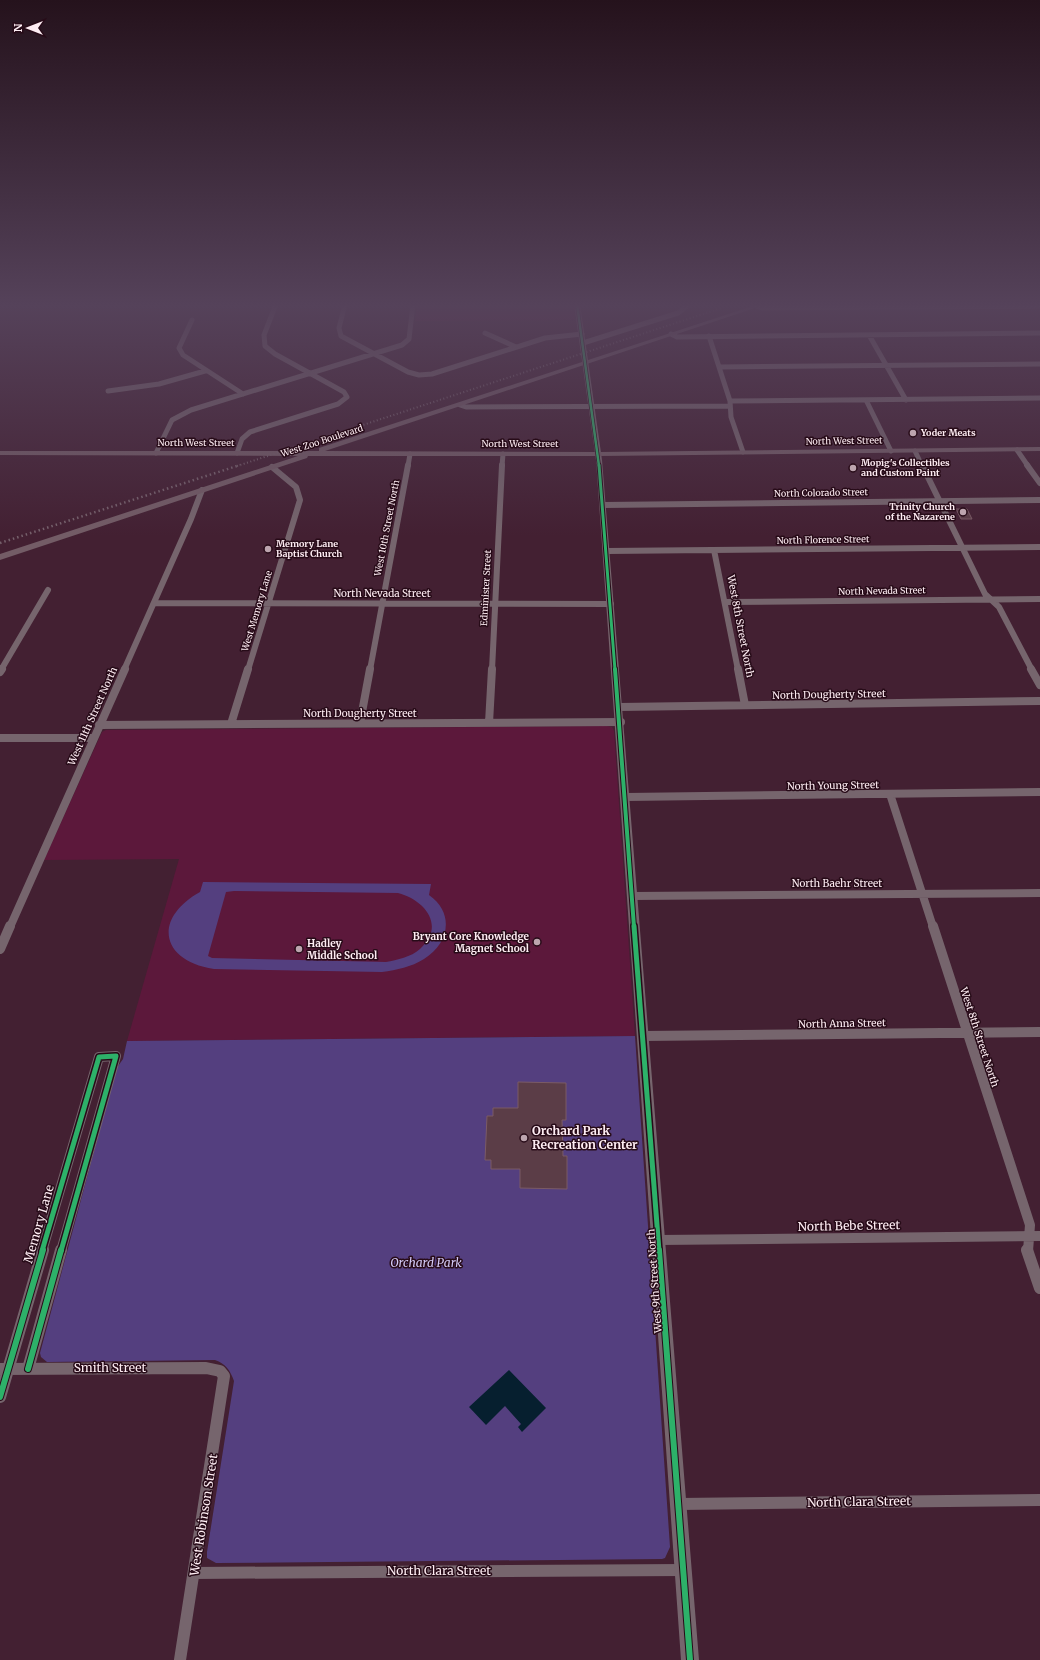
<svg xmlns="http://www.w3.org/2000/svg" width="1040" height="1660" viewBox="0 0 1040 1660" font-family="Merriweather,serif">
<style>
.built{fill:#5c183b}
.green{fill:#543f7f;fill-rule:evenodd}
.water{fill:#061f2f}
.building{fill:#5b3d47;stroke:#7b5b65}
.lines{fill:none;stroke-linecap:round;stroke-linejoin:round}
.minor-far4{stroke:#76656d;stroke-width:5}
.minor-far3{stroke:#76656d;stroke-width:6}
.minor-far2{stroke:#76656d;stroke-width:8}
.minor-far1{stroke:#76656d;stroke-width:10}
.minor{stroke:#76656d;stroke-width:12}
.tertiary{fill:#76656d;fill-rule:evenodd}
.secondary{fill:#735c66;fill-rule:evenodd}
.rail-far1{stroke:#76616c;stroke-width:2;stroke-dasharray:1 2.5;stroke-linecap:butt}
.rail{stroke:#76616c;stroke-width:2.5;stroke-dasharray:1.5 3;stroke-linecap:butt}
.cycleway-far4-casing{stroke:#270b18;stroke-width:4}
.cycleway-far3-casing{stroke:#270b18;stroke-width:5}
.cycleway-far2-casing{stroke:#270b18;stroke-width:6}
.cycleway-far1-casing{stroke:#270b18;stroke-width:8}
.cycleway-casing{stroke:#270b18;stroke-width:8}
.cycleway-far4{stroke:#2db169;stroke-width:2.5}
.cycleway-far3{stroke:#2db169;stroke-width:3}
.cycleway-far2{stroke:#2db169;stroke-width:4}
.cycleway-far1{stroke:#2db169;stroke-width:5}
.cycleway{stroke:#2db169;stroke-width:6}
.poi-dot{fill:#bda5af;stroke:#270b18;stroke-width:1.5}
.labels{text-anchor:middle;stroke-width:3;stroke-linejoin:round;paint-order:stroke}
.far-poi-label{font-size:9px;font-weight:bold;fill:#feedf3;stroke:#270b18;text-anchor:start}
.far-street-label{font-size:9px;fill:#feedf3;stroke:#270b18}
.street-label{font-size:10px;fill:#feedf3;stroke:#270b18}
.poi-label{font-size:10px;font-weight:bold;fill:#feedf3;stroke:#270b18;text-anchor:end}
.near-poi-label{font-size:12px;font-weight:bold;fill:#feedf3;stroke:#270b18;text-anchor:start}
.near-street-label{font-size:12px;fill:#feedf3;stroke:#270b18}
.near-park-label{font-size:12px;font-style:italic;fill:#d4cbf8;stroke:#270b18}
</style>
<rect width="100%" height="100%" fill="#432032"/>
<!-- built -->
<path class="built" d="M417 304H574L575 320 415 321Z
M607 726 612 727 614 731 635 1036 127 1041 179 859 44 860 102 732 106 730Z"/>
<!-- green -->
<path class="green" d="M203 882 431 884 429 895C455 913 449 944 424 959 411 967 397 970 382 972L214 969C161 961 152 919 200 892ZM234 891 398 893C425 900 446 926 420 949 411 957 397 960 386 962L212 958 208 956 226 892Z
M635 1036 670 1547 665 1558 662 1559 216 1563 207 1558V1552L234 1381C230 1370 226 1364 215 1360L47 1362 41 1357 40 1353 116 1069 123 1059 127 1041Z"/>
<!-- water -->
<path class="water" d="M509 1370 546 1408 522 1432 518 1427 521 1424 505 1406 486 1425 469 1407Z"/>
<!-- building -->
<path class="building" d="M956 509H967L972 519H961Z
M518 1082 566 1083V1120H562L563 1156H567V1189L520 1188V1169H491V1160H485L487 1116H493V1108H518Z"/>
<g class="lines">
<!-- minor-far4 -->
<path class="minor-far4" d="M345 304 339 328 341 336 408 372 419 375 432 374 545 338 582 334
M756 306 762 308 1040 306
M192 320 179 348 183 355 243 394
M485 333 516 347
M671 334 677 337 1040 333
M869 335 906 400
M709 336 730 401 731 417 743 452
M583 343 678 313 690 304
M719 367 1040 364
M108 391 159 384 205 371
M866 400 891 451
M730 401 1040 398
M460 405 466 407 730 406
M1017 450 1028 466
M915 451 922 466
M156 453 172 420 191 410 402 345 409 339 413 304
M237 453 242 439 250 432 338 404 347 397 344 392 275 354 265 346 264 335 276 304
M408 466 410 454
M502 466 503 454"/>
<!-- minor-far3 -->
<path class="minor-far3" d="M922 465 985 594 999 607 1032 670
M1027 465 1040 483
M603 505 1040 500
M714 550 738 670
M607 551 1040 547
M725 602 1040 599
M154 603 611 604
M1 670 48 590
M124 670 191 519 202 490
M248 670 300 500 296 487 272 467
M370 670 408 465
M492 670 502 465"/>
<!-- minor-far2 -->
<path class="minor-far2" d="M738 669 745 705
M1031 669 1040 685
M0 672 2 669
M619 707 1040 701
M360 723 370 669
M489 723 492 669
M231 724 248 669
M99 725 621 722
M0 738H94
M890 794 933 927
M626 797 1040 792
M633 896 1040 893
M10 927 125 669"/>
<!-- minor-far1 -->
<path class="minor-far1" d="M933 926 1030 1225 1028 1251
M0 949 10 926
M644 1036 1040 1032
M659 1240 1040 1236
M42 1251 99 1057 116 1056 61 1251"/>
<!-- minor -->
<path class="minor" d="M1027 1250 1040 1288
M0 1369 206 1368 220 1371 224 1376 180 1660
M28 1369 61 1250
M0 1397 43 1250
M679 1504 1040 1500
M194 1573 684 1570"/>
<!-- tertiary -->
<path class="tertiary" d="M574 304H580L602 460 699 1660H681L596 460Z"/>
<!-- secondary -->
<path class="secondary" d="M759 304H767L325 451 599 452 1040 447V451L599 456H308L307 458 0 560V554L298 456 0 455V451H319V448Z"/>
<!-- rail-far1 -->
<path class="rail-far1" d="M237 466 734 304"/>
<!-- rail -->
<path class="rail" d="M0 543 240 465"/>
<!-- cycleway-far4 casing -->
<g class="cycleway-far4-casing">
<path id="cycleway-far4" d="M577 304 599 466"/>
</g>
<!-- cycleway-far3 casing -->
<g class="cycleway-far3-casing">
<path id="cycleway-far3" d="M599 465 615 670"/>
</g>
<!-- cycleway-far2 casing -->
<g class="cycleway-far2-casing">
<path id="cycleway-far2" d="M615 669 634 927"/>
</g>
<!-- cycleway-far1 casing -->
<g class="cycleway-far1-casing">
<path id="cycleway-far1" d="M634 926 659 1251
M42 1251 99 1057 116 1056 61 1251"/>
</g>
<!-- cycleway casing -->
<g class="cycleway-casing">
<path id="cycleway" d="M659 1250 690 1660
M28 1369 61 1250
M0 1397 43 1250"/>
</g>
<!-- cycleway-far4 -->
<use href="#cycleway-far4" class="cycleway-far4"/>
<!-- cycleway-far3 -->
<use href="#cycleway-far3" class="cycleway-far3"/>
<!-- cycleway-far2 -->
<use href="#cycleway-far2" class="cycleway-far2"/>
<!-- cycleway-far1 -->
<use href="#cycleway-far1" class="cycleway-far1"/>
<!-- cycleway -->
<use href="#cycleway" class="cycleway"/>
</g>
<!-- sky -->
<linearGradient id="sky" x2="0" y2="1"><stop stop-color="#25121c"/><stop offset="0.57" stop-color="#55425a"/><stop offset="1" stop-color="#55425a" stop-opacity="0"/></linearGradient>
<rect width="1040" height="536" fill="url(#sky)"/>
<!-- markers -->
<g class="poi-dot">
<circle cx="913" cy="433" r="4"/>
<circle cx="853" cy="468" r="4"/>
<circle cx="963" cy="512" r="4"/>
<circle cx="268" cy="549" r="4"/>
<circle cx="537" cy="942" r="4"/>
<circle cx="299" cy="949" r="4"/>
<circle cx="524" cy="1138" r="4"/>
</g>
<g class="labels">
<!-- far-poi labels -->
<g class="far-poi-label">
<text x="921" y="436">Yoder Meats</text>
<text x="861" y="466">Mopig's Collectibles<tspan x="861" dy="10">and Custom Paint</tspan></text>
<text x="955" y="510" text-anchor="end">Trinity Church<tspan x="955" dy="10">of the Nazarene</tspan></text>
<text x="276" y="547">Memory Lane<tspan x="276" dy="10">Baptist Church</tspan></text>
</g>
<!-- far-street labels -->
<g class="far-street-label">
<text transform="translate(322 441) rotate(-18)" y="3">West Zoo Boulevard</text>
<text transform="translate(844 441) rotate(-1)" y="3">North West Street</text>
<text x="196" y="446">North West Street</text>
<text x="520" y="447">North West Street</text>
<text transform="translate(821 493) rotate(-1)" y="3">North Colorado Street</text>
<text transform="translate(387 528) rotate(-79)" y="3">West 10th Street North</text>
<text transform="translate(823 540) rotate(-1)" y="3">North Florence Street</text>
<text transform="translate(486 588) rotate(-87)" y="3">Edminister Street</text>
<text transform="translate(882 591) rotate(-1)" y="3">North Nevada Street</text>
<text transform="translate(257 611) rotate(-73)" y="3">West Memory Lane</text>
</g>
<!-- street labels -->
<g class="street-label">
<text x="382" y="597">North Nevada Street</text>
<text transform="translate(741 626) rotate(79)" y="4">West 8th Street North</text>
<text transform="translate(829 694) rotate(-1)" y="4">North Dougherty Street</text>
<text x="360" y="717">North Dougherty Street</text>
<text transform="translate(92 716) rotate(-66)" y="4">West 11th Street North</text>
<text transform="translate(833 785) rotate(-1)" y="4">North Young Street</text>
<text x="837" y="887">North Baehr Street</text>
<text transform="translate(842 1023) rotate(-1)" y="4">North Anna Street</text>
<text transform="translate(980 1037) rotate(72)" y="4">West 8th Street North</text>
<text transform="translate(654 1281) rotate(-94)" y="4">West 9th Street North</text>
</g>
<!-- poi labels -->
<g class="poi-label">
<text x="529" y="940">Bryant Core Knowledge<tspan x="529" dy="12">Magnet School</tspan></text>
<text x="307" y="947" text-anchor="start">Hadley<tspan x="307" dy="12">Middle School</tspan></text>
</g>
<!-- near-poi labels -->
<g class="near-poi-label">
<text x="532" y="1135">Orchard Park<tspan x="532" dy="14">Recreation Center</tspan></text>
</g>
<!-- near-street labels -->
<g class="near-street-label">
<text transform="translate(39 1224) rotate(-74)" y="4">Memory Lane</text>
<text transform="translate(849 1226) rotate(-1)" y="4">North Bebe Street</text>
<text x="110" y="1372">Smith Street</text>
<text transform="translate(859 1502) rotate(-1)" y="4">North Clara Street</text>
<text transform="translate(204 1515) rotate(-81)" y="4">West Robinson Street</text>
<text x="439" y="1575">North Clara Street</text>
</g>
<!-- near-park labels -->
<g class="near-park-label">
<text x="426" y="1267">Orchard Park</text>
</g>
</g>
<!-- north arrow -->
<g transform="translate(28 28) rotate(270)" stroke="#270b18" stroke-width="3" paint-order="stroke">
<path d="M0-3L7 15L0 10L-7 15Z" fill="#feedf3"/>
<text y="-6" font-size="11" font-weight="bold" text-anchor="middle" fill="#feedf3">N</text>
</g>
</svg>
